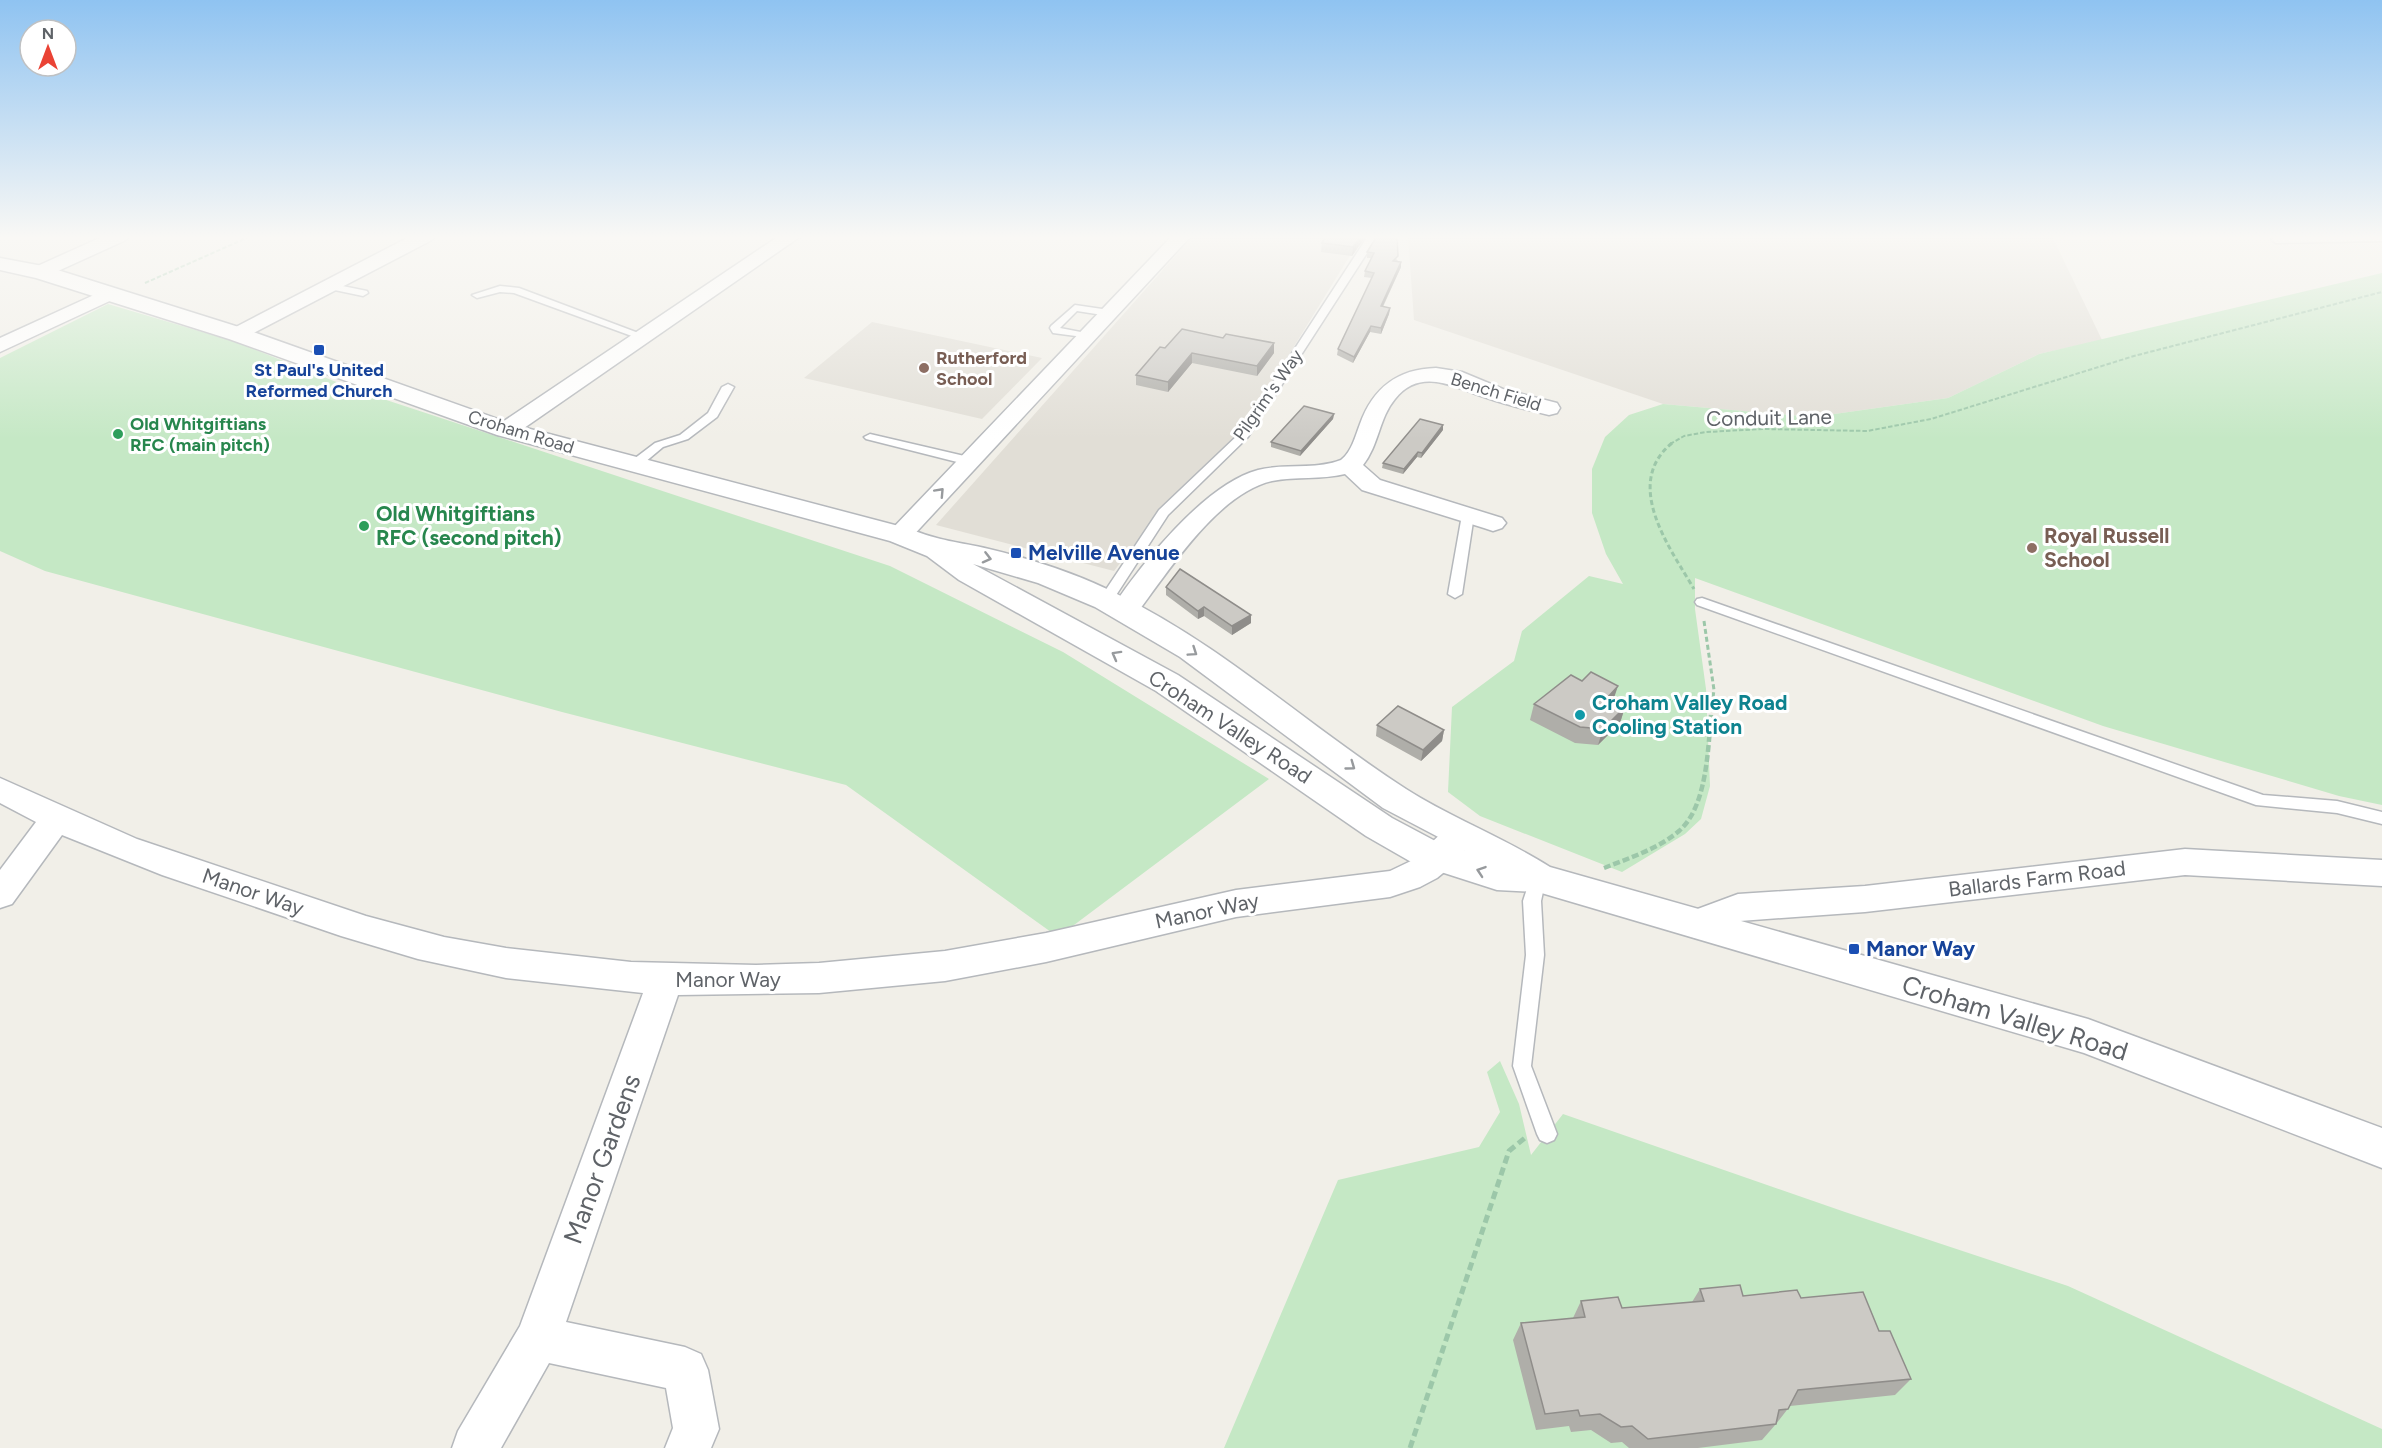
<svg xmlns="http://www.w3.org/2000/svg" width="2382" height="1448" font-family="Figtree,sans-serif">
  <style>
    .education { fill: #e1ded6 }
    .green { fill: #c5e8c5 }
    .lines { fill: none; stroke-linecap: round; stroke-linejoin: round }
    .service-casing { stroke: #b5b8bc; stroke-width: 3 }
    .minor-casing { stroke: #b5b8bc; stroke-width: 3 }
    .tertiary-casing { stroke: #b5b8bc; stroke-width: 3 }
    .path-far3 { stroke: #9cc7a9; stroke-width: 2; stroke-dasharray: 4.5 2; stroke-linecap: butt }
    .path-far2 { stroke: #9cc7a9; stroke-width: 3; stroke-dasharray: 5 3; stroke-linecap: butt }
    .path-far1 { stroke: #9cc7a9; stroke-width: 4.5; stroke-dasharray: 7 3; stroke-linecap: butt }
    .path { stroke: #9cc7a9; stroke-width: 5; stroke-dasharray: 8 4.5; stroke-linecap: butt }
    .service { fill: #fff; fill-rule: evenodd }
    .minor { fill: #fff; fill-rule: evenodd }
    .tertiary { fill: #fff; fill-rule: evenodd }
    .wall { fill: #afaea9 }
    .shaded-wall { fill: #8f8d8a }
    .building { fill: #cccac5; stroke: #8f8d8a; stroke-width: 1.5 }
    .oneway { stroke: #979a9d }
    .transit-dot { fill: #1a4fb4; stroke: #fff; stroke-width: 2 }
    .education-dot { fill: #8d6e63; stroke: #fff; stroke-width: 2 }
    .leisure-dot { fill: #2e9e5b; stroke: #fff; stroke-width: 2 }
    .culture-dot { fill: #0f9aa8; stroke: #fff; stroke-width: 2 }
    .labels { text-anchor: middle; stroke-width: 6; stroke-linejoin: round; paint-order: stroke }
    .far-education-label { font-size: 18px; font-weight: bold; fill: #785e54; stroke: #fff; text-anchor: start }
    .far-transit-label { font-size: 18px; font-weight: bold; fill: #164399; stroke: #fff }
    .far-street-label { font-size: 18px; fill: #5f6368; stroke: #fff }
    .far-leisure-label { font-size: 18px; font-weight: bold; fill: #27864d; stroke: #fff; text-anchor: start }
    .street-label { font-size: 21px; fill: #5f6368; stroke: #fff }
    .leisure-label { font-size: 21px; font-weight: bold; fill: #27864d; stroke: #fff; text-anchor: start }
    .education-label { font-size: 21px; font-weight: bold; fill: #785e54; stroke: #fff; text-anchor: start }
    .transit-label { font-size: 21px; font-weight: bold; fill: #164399; stroke: #fff; text-anchor: start }
    .culture-label { font-size: 21px; font-weight: bold; fill: #0d838f; stroke: #fff; text-anchor: start }
    .near-street-label { font-size: 26px; fill: #5f6368; stroke: #fff }
  </style>
  <rect width="100%" height="100%" fill="#f1efe8"/>
  <!-- education -->
  <path class="education" d="M1193,236H1362L1240,434L1159,512L1114,571L936,525Z
    M1408,236H2052L2102,340L2039,354L1948,398L1813,417L1663,404L1414,320Z
    M872,322L1042,358L982,419L804,378Z"/>
  <!-- green -->
  <path class="green" d="M2382,273V805L2339,796L2103,726L1695,578V609L1706,689L1710,786L1701,819L1685,834L1622,872L1480,816L1448,792L1452,707L1514,661L1522,631L1589,576L1623,584L1606,554L1592,513V469L1605,437L1629,415L1663,404L1813,417L1948,398L2039,354Z
    M108,304L236,342L359,391L890,566L1063,652L1269,779L1058,937L846,785L562,712L45,571L0,551V358Z
    M1500,1061L1519,1104L1531,1155L1563,1114L1845,1212L2068,1286L2382,1429V1448H1224L1338,1180L1479,1147L1500,1112L1487,1072Z"/>
  <g class="lines">
    <defs>
      <path id="service" d="M1368,236H1378L1248,437L1168,515L1111,603H1101L1099,600L1159,510L1240,433Z
        M2382,236V241L2276,243L2271,240L2276,237Z
        M328,283L367,291L368,293L363,296L325,288L323,286Z
        M500,286L519,288L649,337L640,339L514,293L500,292L477,298L472,295Z
        M1075,305L1109,310L1114,313L1109,316L1077,311L1060,328L1091,334V338L1053,333L1050,328L1051,326Z
        M728,384L734,387L717,417L688,439L663,447L638,468H630V462L655,443L680,435L708,413L722,387Z
        M870,434L973,458L975,461L969,465L866,439L864,437Z
        M1468,511L1474,515L1462,594L1455,598L1448,594L1462,515Z
        M1702,598L2263,795L2337,801L2382,812V824L2337,813L2256,805L1697,605L1695,602L1697,599Z
        M1538,871L1544,873L1546,878L1541,901L1544,955L1531,1066L1557,1134L1554,1140L1547,1143L1540,1140L1537,1134L1513,1066L1526,955L1523,901L1532,873Z"/>
      <path id="minor" d="M104,236H128L126,240L47,276H33L30,272L33,268Z
        M411,236H434L432,240L244,338H230L227,334L230,330Z
        M779,236H801L514,435H498L494,430L498,425Z
        M1172,236H1191L909,540L900,543L891,540L887,535L891,530Z
        M107,289L114,291L117,295L114,299L0,352V338Z
        M1436,368L1462,372L1503,389L1557,403L1560,408L1557,413L1549,415C1528,410 1507,405 1487,398C1456,388 1421,366 1395,399C1379,418 1379,445 1363,465L1380,480L1502,518L1506,523L1502,528L1493,531L1484,528L1362,490L1345,474C1321,480 1296,476 1272,481C1216,494 1167,574 1134,617L1124,620L1114,617L1110,611C1140,565 1205,484 1258,470C1285,463 1315,470 1341,460C1352,451 1355,437 1360,424C1373,388 1397,369 1436,368Z
        M0,778L137,839L366,916L444,937L506,948L631,962L756,965L819,963L945,951L1046,933L1236,890L1390,871L1413,860L1449,826L1461,823L1473,826L1477,835L1454,864L1437,878L1420,887L1390,897L1236,917L1046,962L945,981L819,993L678,995L566,1322L685,1347L701,1354L708,1370L719,1429L711,1448H665L673,1428L666,1388L549,1363L501,1448H452L458,1431L520,1326L643,993L506,978L418,959L341,936L162,875L62,835L12,904L0,908V870L36,822L0,803Z
        M2185,849L2382,860V886L2185,875L1865,912L1740,921L1696,938L1684,934L1679,924L1684,914L1738,894L1865,886Z"/>
      <path id="tertiary" d="M0,258L48,267L245,329L515,425L910,529C939,541 959,542 989,549C1031,559 1078,574 1117,594C1222,645 1308,726 1406,789C1451,818 1503,837 1550,867L2088,1019L2382,1128V1168L2084,1053L1538,892L1497,890L1413,863L1366,836L1156,691L959,580L927,556L890,541L497,435L229,339L36,278L0,270ZM973,564L1038,583L1095,607L1180,657L1383,808L1465,851L1439,843L1392,818L1178,675Z"/>
    </defs>
    <!-- service casing -->
    <use href="#service" class="service-casing"/>
    <!-- minor casing -->
    <use href="#minor" class="minor-casing"/>
    <!-- tertiary casing -->
    <use href="#tertiary" class="tertiary-casing"/>
    <!-- path-far3 -->
    <path class="path-far3" d="M145,283L251,236
      M1670,444L1684,436L1706,432L1763,429L1867,431L1931,419L2134,356L2382,292"/>
    <!-- path-far2 -->
    <path class="path-far2" d="M1672,443C1622,484 1670,548 1694,589
      M1704,621L1714,690L1712,705"/>
    <!-- path-far1 -->
    <path class="path-far1" d="M1604,868C1629,858 1658,849 1679,831C1709,805 1708,741 1712,704"/>
    <!-- path -->
    <path class="path" d="M1410,1448L1509,1151L1526,1137"/>
    <!-- service -->
    <use href="#service" class="service"/>
    <!-- minor -->
    <use href="#minor" class="minor"/>
    <!-- tertiary -->
    <use href="#tertiary" class="tertiary"/>
  </g>
  <!-- wall -->
  <path class="wall" d="M1366,236L1352,256L1321,252L1322,243Z
    M1377,236L1398,261L1401,262V267L1383,307L1390,308L1389,314L1381,334L1370,332L1353,363L1337,355L1338,349L1372,278L1364,277L1365,271L1371,258H1367V252Z
    M1165,348L1274,353L1257,376L1192,363L1168,392L1136,385V375Z
    M1334,414L1333,419L1300,456L1271,447V442Z
    M1443,430L1421,458L1417,457L1403,474L1382,468L1383,463Z
    M1166,587L1251,623L1232,635L1204,616L1198,619L1166,595Z
    M1613,701L1625,707L1620,723L1598,745L1575,743L1530,720L1534,704Z
    M1377,725L1444,730L1442,741L1421,761L1376,736Z
    M1700,1289L1743,1296L1801,1298L1879,1331L1911,1379L1895,1395L1790,1406L1776,1424L1762,1440L1698,1448H1629L1622,1442L1611,1443L1591,1430L1571,1432L1569,1426L1536,1430L1513,1340L1521,1323L1573,1318L1581,1301L1622,1308L1692,1302Z"/>
  <!-- shaded-wall -->
  <path class="shaded-wall" d="M1361,236H1366L1352,256L1353,247Z
    M1401,262V267L1380,312L1381,306Z
    M1390,308L1389,314L1381,334V328Z
    M1371,326L1370,332L1353,363L1354,357Z
    M1274,343V353L1257,376V366Z
    M1192,353V363L1168,392V382Z
    M1334,414L1333,419L1300,456L1301,451Z
    M1443,425V430L1421,458L1422,453Z
    M1418,452L1417,457L1403,474L1404,469Z
    M1204,607V616L1198,619V611Z
    M1251,615V623L1232,635V626Z
    M1618,686L1613,701L1607,698Z
    M1625,707L1620,723L1598,745L1603,729Z
    M1444,730L1442,741L1421,761L1423,750Z"/>
  <!-- building -->
  <path class="building" d="M1326,236H1361L1353,247L1322,243Z
    M1377,236H1397L1398,256L1393,261L1401,262L1381,306L1390,308L1381,328L1371,326L1354,357L1338,349L1374,273L1365,271L1374,253L1367,252Z
    M1182,329L1223,338L1226,334L1274,343L1257,366L1192,353L1168,382L1136,375L1160,347L1165,348Z
    M1304,406L1334,414L1301,451L1271,442Z
    M1420,419L1443,425L1422,453L1418,452L1404,469L1383,463Z
    M1180,569L1251,615L1232,626L1204,607L1198,611L1166,587Z
    M1591,672L1618,686L1607,698L1625,707L1603,729L1580,727L1534,704L1571,675L1582,681Z
    M1398,706L1444,730L1423,750L1377,725Z
    M1740,1285L1743,1296L1797,1290L1801,1298L1863,1292L1879,1331H1890L1911,1379L1798,1390L1788,1409L1779,1410L1776,1424L1648,1439L1632,1426L1621,1427L1600,1414L1580,1416L1578,1410L1545,1414L1521,1323L1585,1317L1581,1301L1618,1297L1622,1308L1704,1301L1700,1289Z"/>
  <!-- one-way arrows -->
  <defs><path id="oneway-chevron" d="M-2-3.5L2.5 0L-2 3.5" fill="none" stroke-width="1.6" stroke-linecap="round" stroke-linejoin="round" transform="scale(1.5)"/></defs>
  <g class="oneway">
    <use href="#oneway-chevron" transform="translate(940 492) rotate(-47)"/>
    <use href="#oneway-chevron" transform="translate(987 558) rotate(14)"/>
    <use href="#oneway-chevron" transform="translate(1193 652) rotate(34)"/>
    <use href="#oneway-chevron" transform="translate(1116 655) rotate(-151)"/>
    <use href="#oneway-chevron" transform="translate(1351 766) rotate(36)"/>
    <use href="#oneway-chevron" transform="translate(1481 871) rotate(-161)"/>
  </g>
  <!-- sky -->
  <linearGradient id="sky" x2="0" y2="1"><stop stop-color="#8fc3f1"/><stop offset="0.54" stop-color="#f9f8f5"/><stop offset="1" stop-color="#f9f8f5" stop-opacity="0"/></linearGradient>
  <rect width="2382" height="439" fill="url(#sky)"/>
  <!-- markers -->
  <g class="transit-dot">
    <rect x="313" y="344" width="12" height="12" rx="3"/>
    <rect x="1010" y="547" width="12" height="12" rx="3"/>
    <rect x="1848" y="943" width="12" height="12" rx="3"/>
  </g>
  <g class="education-dot">
    <circle cx="924" cy="368" r="6"/>
    <circle cx="2032" cy="548" r="6"/>
  </g>
  <g class="leisure-dot">
    <circle cx="118" cy="434" r="6"/>
    <circle cx="364" cy="526" r="6"/>
  </g>
  <circle class="culture-dot" cx="1580" cy="715" r="6"/>
  <g class="labels">
    <!-- far-education labels -->
    <g class="far-education-label">
      <text x="936" y="364">Rutherford<tspan x="936" dy="21">School</tspan></text>
    </g>
    <!-- far-transit labels -->
    <g class="far-transit-label">
      <text x="319" y="376">St Paul's United<tspan x="319" dy="21">Reformed Church</tspan></text>
    </g>
    <!-- far-street labels -->
    <g class="far-street-label">
      <text transform="translate(1496 392) rotate(17)" y="6">Bench Field</text>
      <text transform="translate(1268 395) rotate(-55)" y="6">Pilgrim's Way</text>
      <text transform="translate(521 432) rotate(17)" y="6">Croham Road</text>
    </g>
    <!-- far-leisure labels -->
    <g class="far-leisure-label">
      <text x="130" y="430">Old Whitgiftians<tspan x="130" dy="21">RFC (main pitch)</tspan></text>
    </g>
    <!-- street labels -->
    <g class="street-label">
      <text transform="translate(1769 418) rotate(-1)" y="7">Conduit Lane</text>
      <text transform="translate(1230 727) rotate(33)" y="7">Croham Valley Road</text>
      <text transform="translate(2037 879) rotate(-7)" y="7">Ballards Farm Road</text>
      <text transform="translate(253 892) rotate(19)" y="7">Manor Way</text>
      <text transform="translate(1207 911) rotate(-12)" y="7">Manor Way</text>
      <text x="728" y="987">Manor Way</text>
    </g>
    <!-- leisure labels -->
    <g class="leisure-label">
      <text x="376" y="521">Old Whitgiftians<tspan x="376" dy="24">RFC (second pitch)</tspan></text>
    </g>
    <!-- education labels -->
    <g class="education-label">
      <text x="2044" y="543">Royal Russell<tspan x="2044" dy="24">School</tspan></text>
    </g>
    <!-- transit labels -->
    <g class="transit-label">
      <text x="1028" y="560">Melville Avenue</text>
      <text x="1866" y="956">Manor Way</text>
    </g>
    <!-- culture labels -->
    <g class="culture-label">
      <text x="1592" y="710">Croham Valley Road<tspan x="1592" dy="24">Cooling Station</tspan></text>
    </g>
    <!-- near-street labels -->
    <g class="near-street-label">
      <text transform="translate(2015 1018) rotate(17)" y="9">Croham Valley Road</text>
      <text transform="translate(602 1159) rotate(-70)" y="9">Manor Gardens</text>
    </g>
  </g>
  <!-- north arrow -->
  <g transform="translate(48 48)"><circle r="28" fill="#ffffff" stroke="#bfc1c3" stroke-width="1.5"/>
  <path d="M0-4.5L10 22L0 15L-10 22Z" fill="#ea4335"/>
  <text y="-9" font-size="16" font-weight="bold" text-anchor="middle" fill="#5f6368">N</text>
  </g>
</svg>
